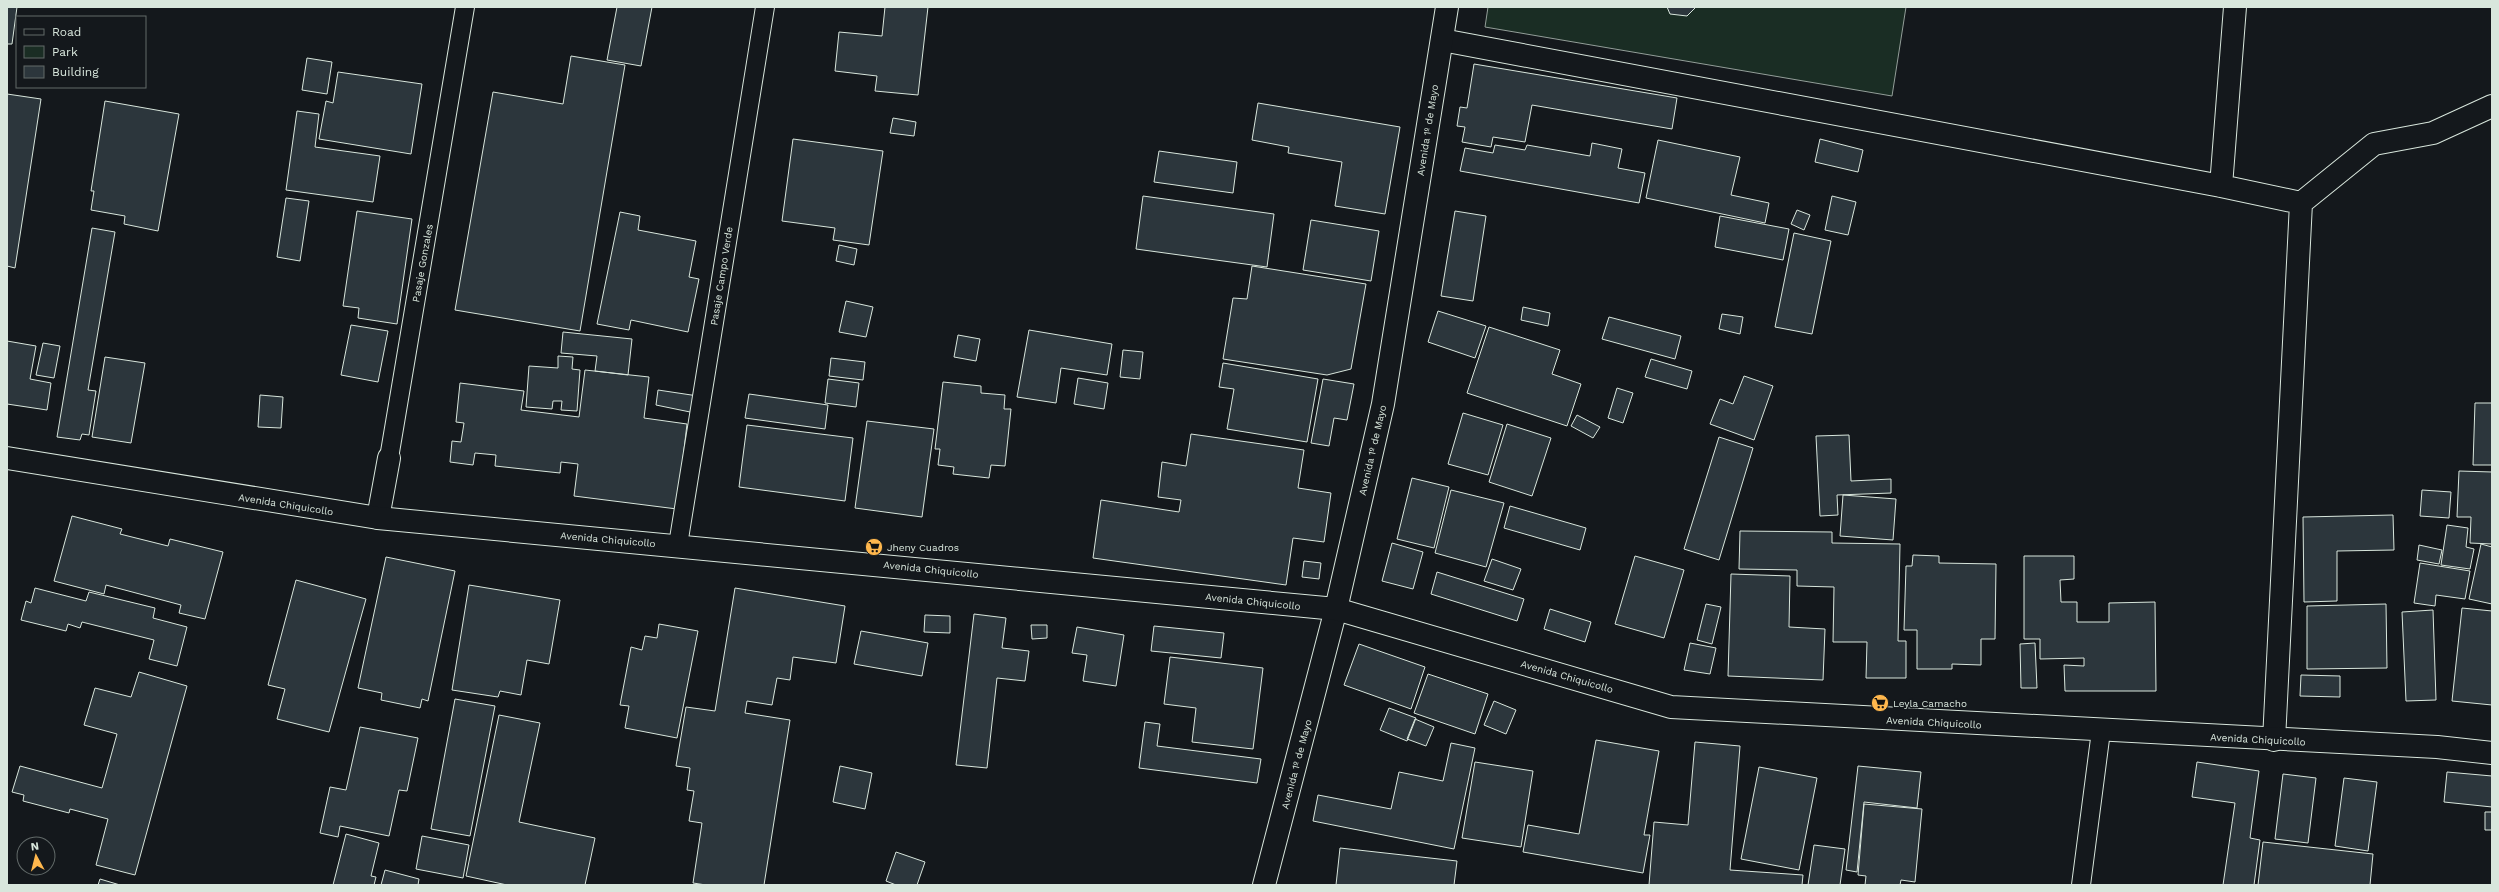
<svg xmlns="http://www.w3.org/2000/svg" width="2499" height="892" font-family="'Work Sans',sans-serif">
  <style>
    .green { fill: #1a2d24; stroke: #939e99 }
    .building { fill: #2c363c; stroke: #d8e6dc }
    .lines { fill: none; stroke-linecap: round; stroke-linejoin: round }
    .service-casing { stroke: #d8e6dc; stroke-width: 20 }
    .minor-casing { stroke: #d8e6dc; stroke-width: 24 }
    .secondary-casing { stroke: #d8e6dc; stroke-width: 24 }
    .service { stroke: #14181c; stroke-width: 18 }
    .minor { stroke: #14181c; stroke-width: 22 }
    .secondary { stroke: #14181c; stroke-width: 22 }
    .labels { text-anchor: middle; stroke-width: 3; stroke-linejoin: round; paint-order: stroke }
    .street-label { font-size: 10px; fill: #d8e6dc; stroke: #14181c }
    .poi-label { font-size: 10px; fill: #d8e6dc; stroke: #14181c; text-anchor: start }
  </style>
  <rect width="100%" height="100%" fill="#14181c"/>
  <!-- green -->
  <path class="green" d="M1488,7H1906L1892,96L1485,27Z"/>
  <!-- building -->
  <path class="building" d="M7,7H17L12,44H7Z
    M617,7H652L641,66L607,60Z
    M885,7H928L918,95L875,91L877,76L835,71L839,32L882,36Z
    M1667,7H1696L1687,16L1670,14Z
    M571,56L625,65L580,331L455,310L493,92L563,104Z
    M307,58L332,62L327,94L302,90Z
    M1474,64L1677,98L1672,129L1532,105L1525,142L1493,137L1491,147L1462,142L1465,127L1457,126L1460,107L1467,108Z
    M338,72L422,84L411,154L319,139L326,101L333,103Z
    M7,94L41,99L15,268L7,266Z
    M105,101L179,114L158,231L124,224L125,216L91,210L94,191H91Z
    M1258,103L1400,127L1385,214L1335,206L1342,162L1288,153L1289,147L1252,140Z
    M297,111L319,114L315,147L380,156L373,202L286,190Z
    M893,118L916,122L914,136L890,133Z
    M793,139L883,151L869,245L833,240L835,228L782,221Z
    M1820,139L1863,150L1858,172L1815,162Z
    M1658,140L1740,157L1731,195L1769,203L1765,223L1646,198Z
    M1592,143L1622,149L1618,168L1645,173L1639,203L1460,171L1465,148L1493,153L1495,145L1525,150L1527,145L1590,156Z
    M1159,151L1237,162L1233,193L1154,182Z
    M1143,196L1274,214L1267,267L1136,249Z
    M1832,196L1856,202L1848,235L1825,230Z
    M286,198L309,201L300,261L277,257Z
    M1797,210L1810,215L1804,230L1791,224Z
    M357,211L412,219L397,324L358,318L359,308L343,306Z
    M1455,211L1486,216L1473,301L1441,296Z
    M620,212L640,216L638,230L696,241L689,277L699,279L688,332L631,320L629,330L597,324Z
    M1720,216L1789,229L1783,260L1715,247Z
    M1311,220L1379,231L1371,281L1303,270Z
    M92,228L115,232L88,390L96,391L89,435L82,434L80,440L57,437Z
    M1794,233L1831,241L1812,334L1775,327Z
    M839,245L857,249L854,265L836,261Z
    M1252,266L1366,284L1351,369L1327,375L1223,359L1233,298L1247,299Z
    M846,301L873,307L866,337L839,332Z
    M1523,307L1550,313L1548,326L1521,320Z
    M1438,311L1486,326L1475,358L1428,342Z
    M1722,314L1743,317L1740,334L1719,329Z
    M1609,317L1681,336L1675,359L1602,339Z
    M351,325L388,331L378,382L341,375Z
    M1489,327L1560,350L1552,374L1581,384L1567,426L1467,393Z
    M1029,330L1112,344L1107,375L1061,368L1056,403L1017,397Z
    M563,332L632,339L628,375L595,371L597,356L561,353Z
    M958,335L980,339L976,361L954,357Z
    M7,341L36,346L30,379L51,383L47,410L7,404Z
    M43,343L60,346L54,378L36,375Z
    M1123,350L1143,352L1140,379L1120,377Z
    M558,356L573,357L572,369L580,370L577,411L561,410L562,401H553L552,409L526,407L529,366L558,368Z
    M105,357L145,363L131,443L92,437Z
    M831,358L865,362L863,380L829,376Z
    M1651,359L1692,371L1687,389L1645,377Z
    M1223,363L1318,379L1307,442L1227,429L1234,389L1219,387Z
    M585,370L649,377L644,418L687,424L677,509L574,496L578,464L561,462L560,473L495,466L496,455L475,453L473,465L450,462L452,441L461,442L464,423L456,422L460,383L524,391L521,410L579,417Z
    M1744,376L1773,386L1754,440L1710,424L1720,399L1733,404Z
    M1078,378L1108,383L1104,409L1074,404Z
    M828,379L859,383L856,407L825,403Z
    M1323,379L1354,384L1347,420L1334,418L1329,446L1311,443Z
    M943,382L981,386V393L1005,395L1004,409H1011L1005,466L991,465L989,478L953,474L954,467L938,465L940,449H935Z
    M1617,388L1633,393L1623,423L1608,418Z
    M658,390L698,396L695,413L656,405Z
    M749,394L828,405L825,429L745,418Z
    M260,395L283,397L281,428L258,427Z
    M2475,403H2492V465H2473Z
    M1463,413L1503,425L1488,475L1448,464Z
    M1577,415L1600,427L1593,438L1571,426Z
    M867,421L934,429L922,517L855,508Z
    M1507,424L1551,438L1532,496L1489,482Z
    M747,425L853,438L845,501L739,487Z
    M1191,434L1304,450L1298,488L1331,493L1324,542L1293,538L1286,585L1093,558L1101,500L1179,512L1181,500L1158,497L1162,462L1186,466Z
    M1849,435L1851,481L1891,479V493L1837,495L1838,515L1820,516L1816,436Z
    M1719,437L1753,448L1719,560L1684,549Z
    M2459,471L2492,472V544L2470,543L2471,517H2457Z
    M1412,478L1449,487L1434,548L1397,539Z
    M1451,490L1504,503L1486,567L1435,553Z
    M2422,490L2451,492L2449,518L2420,516Z
    M1843,495L1896,499L1893,540L1840,536Z
    M1510,506L1586,528L1580,550L1504,528Z
    M2393,515L2394,550L2337,551V601L2304,602L2303,517Z
    M72,516L122,529L120,534L168,546L170,539L223,552L205,619L179,613L181,605L106,585L104,594L54,581Z
    M2447,525L2468,528L2466,547L2474,549L2470,569L2441,565Z
    M1740,531L1832,532V543L1900,544L1898,641H1906V678H1866L1867,642H1833L1834,587L1797,586V570L1739,569Z
    M1392,543L1423,552L1413,589L1382,581Z
    M2481,544L2492,547V604L2469,599Z
    M2419,545L2442,550L2439,564L2417,560Z
    M1913,555L1939,556V563L1996,564L1995,639H1981V665L1952,664V669H1917V630H1904L1906,566H1912Z
    M1635,556L1684,570L1664,638L1615,624Z
    M2024,556H2074V579L2060,580L2061,602H2077V622H2109V603L2155,602L2156,691H2065L2064,665L2084,666V658L2040,659V639H2024Z
    M386,557L455,571L428,701L422,699L420,708L381,700L382,693L358,688Z
    M1492,559L1521,569L1513,590L1484,581Z
    M1304,561L1321,563L1319,579L1302,577Z
    M2420,563L2470,571L2465,599L2436,595L2435,606L2414,603Z
    M1437,572L1524,599L1517,621L1431,594Z
    M1731,574L1790,576L1789,627L1825,629L1823,680L1728,676Z
    M296,580L366,599L329,732L277,719L285,689L268,685Z
    M469,585L560,600L549,664L527,660L521,695L500,691L498,697L452,690Z
    M35,588L86,601L89,592L155,608L153,618L187,627L177,666L149,659L154,640L82,622L80,628L68,624L66,631L21,620L26,601L31,603Z
    M735,588L845,606L836,663L793,657L790,680L777,678L772,705L747,701L745,713L790,720L764,885H706L693,883L702,823L689,821L694,791L687,790L690,768L676,766L686,707L715,711Z
    M1706,604L1721,607L1712,644L1697,640Z
    M2386,604L2387,668L2307,669V606Z
    M2462,608L2492,611V705L2452,701Z
    M1550,609L1591,622L1585,642L1544,629Z
    M2433,610L2436,700L2406,701L2402,612Z
    M974,614L1006,618L1002,648L1029,651L1025,681L997,678L987,768L956,765Z
    M925,615L950,616V633L924,632Z
    M659,624L698,631L677,738L625,728L629,706L620,705L631,647L642,650L645,636L657,638Z
    M1031,625H1047V638L1032,639Z
    M1154,626L1224,633L1221,658L1151,651Z
    M1077,627L1124,635L1116,686L1083,681L1087,655L1072,653Z
    M861,631L928,643L922,676L854,664Z
    M1690,643L1716,648L1710,674L1684,670Z
    M2035,643L2037,688H2021L2020,644Z
    M1359,644L1425,667L1411,709L1344,685Z
    M1170,657L1263,668L1253,749L1192,742L1196,708L1164,704Z
    M139,672L187,686L135,875L96,865L108,819L70,809L69,813L23,801L24,795L12,792L20,766L102,788L117,734L84,725L95,688L131,697Z
    M1428,674L1488,694L1475,734L1414,713Z
    M2301,675L2340,676V697L2300,696Z
    M455,699L495,706L470,836L431,829Z
    M1494,701L1516,710L1506,734L1484,725Z
    M1389,708L1416,718L1407,741L1380,730Z
    M499,715L540,723L519,822L595,838L585,885H507L466,876Z
    M1415,719L1434,727L1426,746L1407,739Z
    M1145,722L1160,724L1157,746L1261,759L1257,783L1139,768Z
    M360,727L418,738L407,791L399,790L389,836L340,826L338,837L320,833L330,787L346,790Z
    M1596,740L1659,751L1644,835H1650L1643,873L1523,852L1528,825L1579,834Z
    M1695,742L1740,746L1730,870L1803,875L1802,885H1649L1654,822L1688,825Z
    M1451,743L1475,748L1454,849L1313,821L1318,795L1391,809L1399,772L1443,781Z
    M1475,762L1533,771L1521,847L1462,838Z
    M2197,762L2259,771L2250,838L2260,840L2254,885H2223L2235,803L2192,797Z
    M840,766L872,773L865,809L833,802Z
    M1858,766L1921,772L1917,808L1864,802L1857,872L1846,870Z
    M1759,767L1817,778L1799,870L1741,859Z
    M2447,772L2492,776V807L2444,802Z
    M2283,774L2316,778L2308,843L2275,839Z
    M2344,778L2377,782L2368,851L2335,846Z
    M1864,804L1922,809L1915,882L1901,880L1900,885H1865L1866,876L1858,875Z
    M2485,812H2492V830H2485Z
    M346,834L379,843L371,876L376,877L374,885H333Z
    M422,836L469,845L463,878L416,869Z
    M2263,842L2373,854L2370,885H2258Z
    M1814,845L1845,849L1840,885H1808Z
    M1340,848L1457,861L1454,885H1336Z
    M896,852L925,862L917,885H896L886,881Z
    M385,870L419,879L418,885H381Z
    M100,879L120,885H98Z"/>
  <g class="lines">
    <defs>
      <path id="service" d="M389,458L465,7
        M678,545L765,7
        M2081,885L2101,731"/>
      <path id="minor" d="M1442,40L2221,186L2301,203L2374,144L2433,133L2492,106
        M2221,186L2235,7
        M378,518L389,458
        M2274,740L2301,203
        M1264,885L1336,609"/>
      <path id="secondary" d="M7,458L378,518L1336,609L1671,707L2437,747L2492,753
        M1336,609L1383,404L1447,7"/>
    </defs>
    <!-- service casing -->
    <use href="#service" class="service-casing"/>
    <!-- minor casing -->
    <use href="#minor" class="minor-casing"/>
    <!-- secondary casing -->
    <use href="#secondary" class="secondary-casing"/>
    <!-- service -->
    <use href="#service" class="service"/>
    <!-- minor -->
    <use href="#minor" class="minor"/>
    <!-- secondary -->
    <use href="#secondary" class="secondary"/>
  </g>
  <!-- icons -->
  <defs>
    <symbol id="supermarket-disc" viewBox="-11 -11 22 22"><circle r="9.5" fill="#ffb74d" stroke="#14181c"/><path d="M-6-5.5h2.5l.6 2H6L4.5 2H-2.5L-4.4-4H-6ZM-1.5 3.2a1.3 1.3 0 1 0 .1 0ZM3 3.2a1.3 1.3 0 1 0 .1 0Z" fill="#111"/></symbol>
  </defs>
  <g fill-rule="evenodd">
    <use href="#supermarket-disc" x="864" y="537" width="20" height="20"/>
    <use href="#supermarket-disc" x="1870" y="693" width="20" height="20"/>
  </g>
  <g class="labels">
    <!-- street labels -->
    <g class="street-label">
      <text transform="translate(1427 130) rotate(-81)" y="4">Avenida 1º de Mayo</text>
      <text transform="translate(422 263) rotate(-80)" y="4">Pasaje Gonzales</text>
      <text transform="translate(721 276) rotate(-81)" y="4">Pasaje Campo Verde</text>
      <text transform="translate(1372 450) rotate(-77)" y="4">Avenida 1º de Mayo</text>
      <text transform="translate(286 504) rotate(9)" y="4">Avenida Chiquicollo</text>
      <text transform="translate(608 539) rotate(5)" y="4">Avenida Chiquicollo</text>
      <text transform="translate(931 569) rotate(6)" y="4">Avenida Chiquicollo</text>
      <text transform="translate(1253 601) rotate(6)" y="4">Avenida Chiquicollo</text>
      <text transform="translate(1567 676) rotate(16)" y="4">Avenida Chiquicollo</text>
      <text transform="translate(1934 722) rotate(3)" y="4">Avenida Chiquicollo</text>
      <text transform="translate(2258 739) rotate(3)" y="4">Avenida Chiquicollo</text>
      <text transform="translate(1296 764) rotate(-75)" y="4">Avenida 1º de Mayo</text>
    </g>
    <!-- poi labels -->
    <g class="poi-label">
      <text x="887" y="551">Jheny Cuadros</text>
      <text x="1893" y="707">Leyla Camacho</text>
    </g>
  </g>
  <!-- border -->
  <rect width="2499" height="892" fill="none" stroke="#d8e6dc" stroke-width="16"/>
  <!-- legend -->
  <rect x="16" y="16" width="130" height="72" fill="#14181c" stroke="#626a69"/>
  <rect x="24" y="29" width="20" height="6" fill="#14181c" stroke="#626a69"/>
  <text x="52" y="36" font-size="12" fill="#d8e6dc">Road</text>
  <rect x="24" y="46" width="20" height="12" fill="#1a2d24" stroke="#626a69"/>
  <text x="52" y="56" font-size="12" fill="#d8e6dc">Park</text>
  <rect x="24" y="66" width="20" height="12" fill="#2c363c" stroke="#626a69"/>
  <text x="52" y="76" font-size="12" fill="#d8e6dc">Building</text>
  <!-- north arrow -->
  <g transform="translate(36 856) rotate(353)"><circle r="19" fill="#14181c" stroke="#626a69"/>
  <path d="M0-3L7 15L0 10L-7 15Z" fill="#ffb74d"/>
  <text y="-6" font-size="11" font-weight="bold" text-anchor="middle" fill="#d8e6dc">N</text>
  </g>
</svg>
